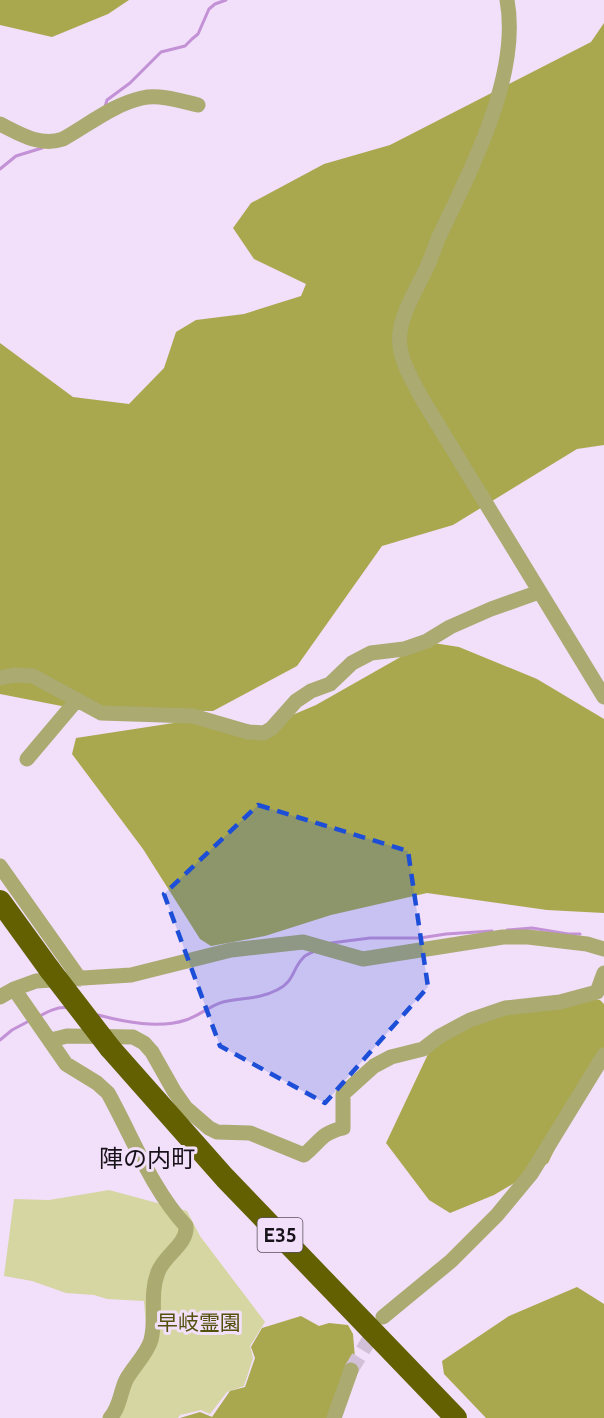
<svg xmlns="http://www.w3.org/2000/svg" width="604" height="1418" font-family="Cabin,'Noto Sans JP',sans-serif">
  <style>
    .green { fill: #d6d6a2 }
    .forest { fill: #a9a84f }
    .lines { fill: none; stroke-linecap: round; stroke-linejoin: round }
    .stream { stroke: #c391d6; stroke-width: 3 }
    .minor-tunnel { stroke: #d1c0d8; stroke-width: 15; stroke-dasharray: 15 8; stroke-linecap: butt }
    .minor { stroke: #aaaa71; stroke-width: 15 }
    .highway { stroke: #626000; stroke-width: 22 }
    .highway-bridge { stroke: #626000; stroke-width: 22 }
    .marked { fill: #1d4ed8; fill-opacity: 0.2; stroke: #1d4ed8; stroke-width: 4.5; stroke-dasharray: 12 8; stroke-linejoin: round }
    .labels { text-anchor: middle; stroke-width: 6; stroke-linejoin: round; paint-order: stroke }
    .shield { fill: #f2dff9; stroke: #59505e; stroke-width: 1.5 }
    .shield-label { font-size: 20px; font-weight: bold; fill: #18121b }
    .park-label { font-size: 21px; fill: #52510d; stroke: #f2dff9 }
    .quarter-label { font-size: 24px; fill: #18121b; stroke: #f2dff9 }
  </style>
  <rect width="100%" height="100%" fill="#f2dff9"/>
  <!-- green -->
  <path class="green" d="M109,1190L187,1211L200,1236L265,1322L250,1346L253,1358L244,1386L227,1392L210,1414L201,1410L180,1415L178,1418H102L112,1411L147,1340L144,1301L107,1299L94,1295L66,1293L32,1281L4,1276L14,1199L49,1200Z"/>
  <!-- forest -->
  <path class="forest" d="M0,0H129L108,14L52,37L0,25Z
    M604,23V445L577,449L453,525L382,546L297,666L213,711L82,710L0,694V343L73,397L129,404L164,368L176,332L196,320L244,314L301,296L306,284L254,259L233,228L251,203L324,164L390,145L591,42Z
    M427,642L459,647L537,679L604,719V913L547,910L427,893L331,915L265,936L211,946L200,939L143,849L72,754L76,738L206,718L264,727L316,705Z
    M582,998L600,1000L604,1004V1049L548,1163L494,1195L450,1213L429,1200L386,1143L429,1052L473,1020Z
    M577,1287L604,1304V1418H486L444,1374L442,1361L509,1316Z
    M301,1316L319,1326L329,1323L348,1325L353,1334L355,1358L345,1372L328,1418H180L200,1412L212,1417L230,1391L245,1387L255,1358L251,1347L262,1328Z"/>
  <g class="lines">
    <!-- stream -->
    <path class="stream" d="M105,107L107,100L130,83L161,52L185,46L192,39L198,34L209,9L215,4L226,0
      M0,169L16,156L42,148
      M507,930L532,928L568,934H580
      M331,943L370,938H420L446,934L492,931
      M98,1015C125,1022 159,1029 186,1020C199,1016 209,1006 223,1002C241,998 260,999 277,990C295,981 292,969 303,958C305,955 311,953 315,951
      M38,1017C47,1012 58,1006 68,1008
      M0,1040L12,1030L29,1021"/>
    <!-- minor-tunnel -->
    <path class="minor-tunnel" d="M351,1370L378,1325"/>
    <!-- minor -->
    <path class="minor" d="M507,0C521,76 470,171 438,239C434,249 431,259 426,269C416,291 396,321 400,346C402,364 413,381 421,397L604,697
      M0,124C20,134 40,147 63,139C88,125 114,104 142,98C160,94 181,101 198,105
      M0,678L14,675L33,676L101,713L193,716L248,732L264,733L272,728L296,701L311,691L330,684L352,663L371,653L404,649L427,641L450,627L491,609L539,592
      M27,759L76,701
      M0,866L80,979
      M14,989L66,1064L97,1083L108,1093C132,1136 152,1190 186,1226C188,1244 164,1255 158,1272C149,1295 157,1317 151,1340C147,1354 133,1367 126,1380C120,1393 120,1407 110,1418
      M0,997L14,989L36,981L131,975L231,950L303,942L363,959L503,937H528L587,944L604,949
      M51,1040L67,1036L133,1037L144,1043L152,1052L174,1091L186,1108L209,1128L217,1132L250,1133L304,1155C320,1142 321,1133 343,1128V1094L374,1066L391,1057L423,1049L440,1036L470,1020L505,1008L560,1002L597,992L604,973
      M383,1317L451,1261L497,1215L531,1174L604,1055
      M334,1418L351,1370"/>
    <!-- highway -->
    <path class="highway" d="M0,901L50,970
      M110,1048L225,1178L456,1418"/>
    <!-- highway-bridge -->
    <path class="highway-bridge" d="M50,970L110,1048"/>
  </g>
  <!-- marked area -->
  <path class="marked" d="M258,805L408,851L428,987L325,1103L220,1046L164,894Z"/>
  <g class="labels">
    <!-- shield labels -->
    <rect class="shield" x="257.5" y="1218" width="45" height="34" rx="4.5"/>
    <g class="shield-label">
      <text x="280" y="1242">E35</text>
    </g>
    <!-- park labels -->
    <g class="park-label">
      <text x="199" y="1330">早岐霊園</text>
    </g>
    <!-- quarter labels -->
    <g class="quarter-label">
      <text x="147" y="1167">陣の内町</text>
    </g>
  </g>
</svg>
